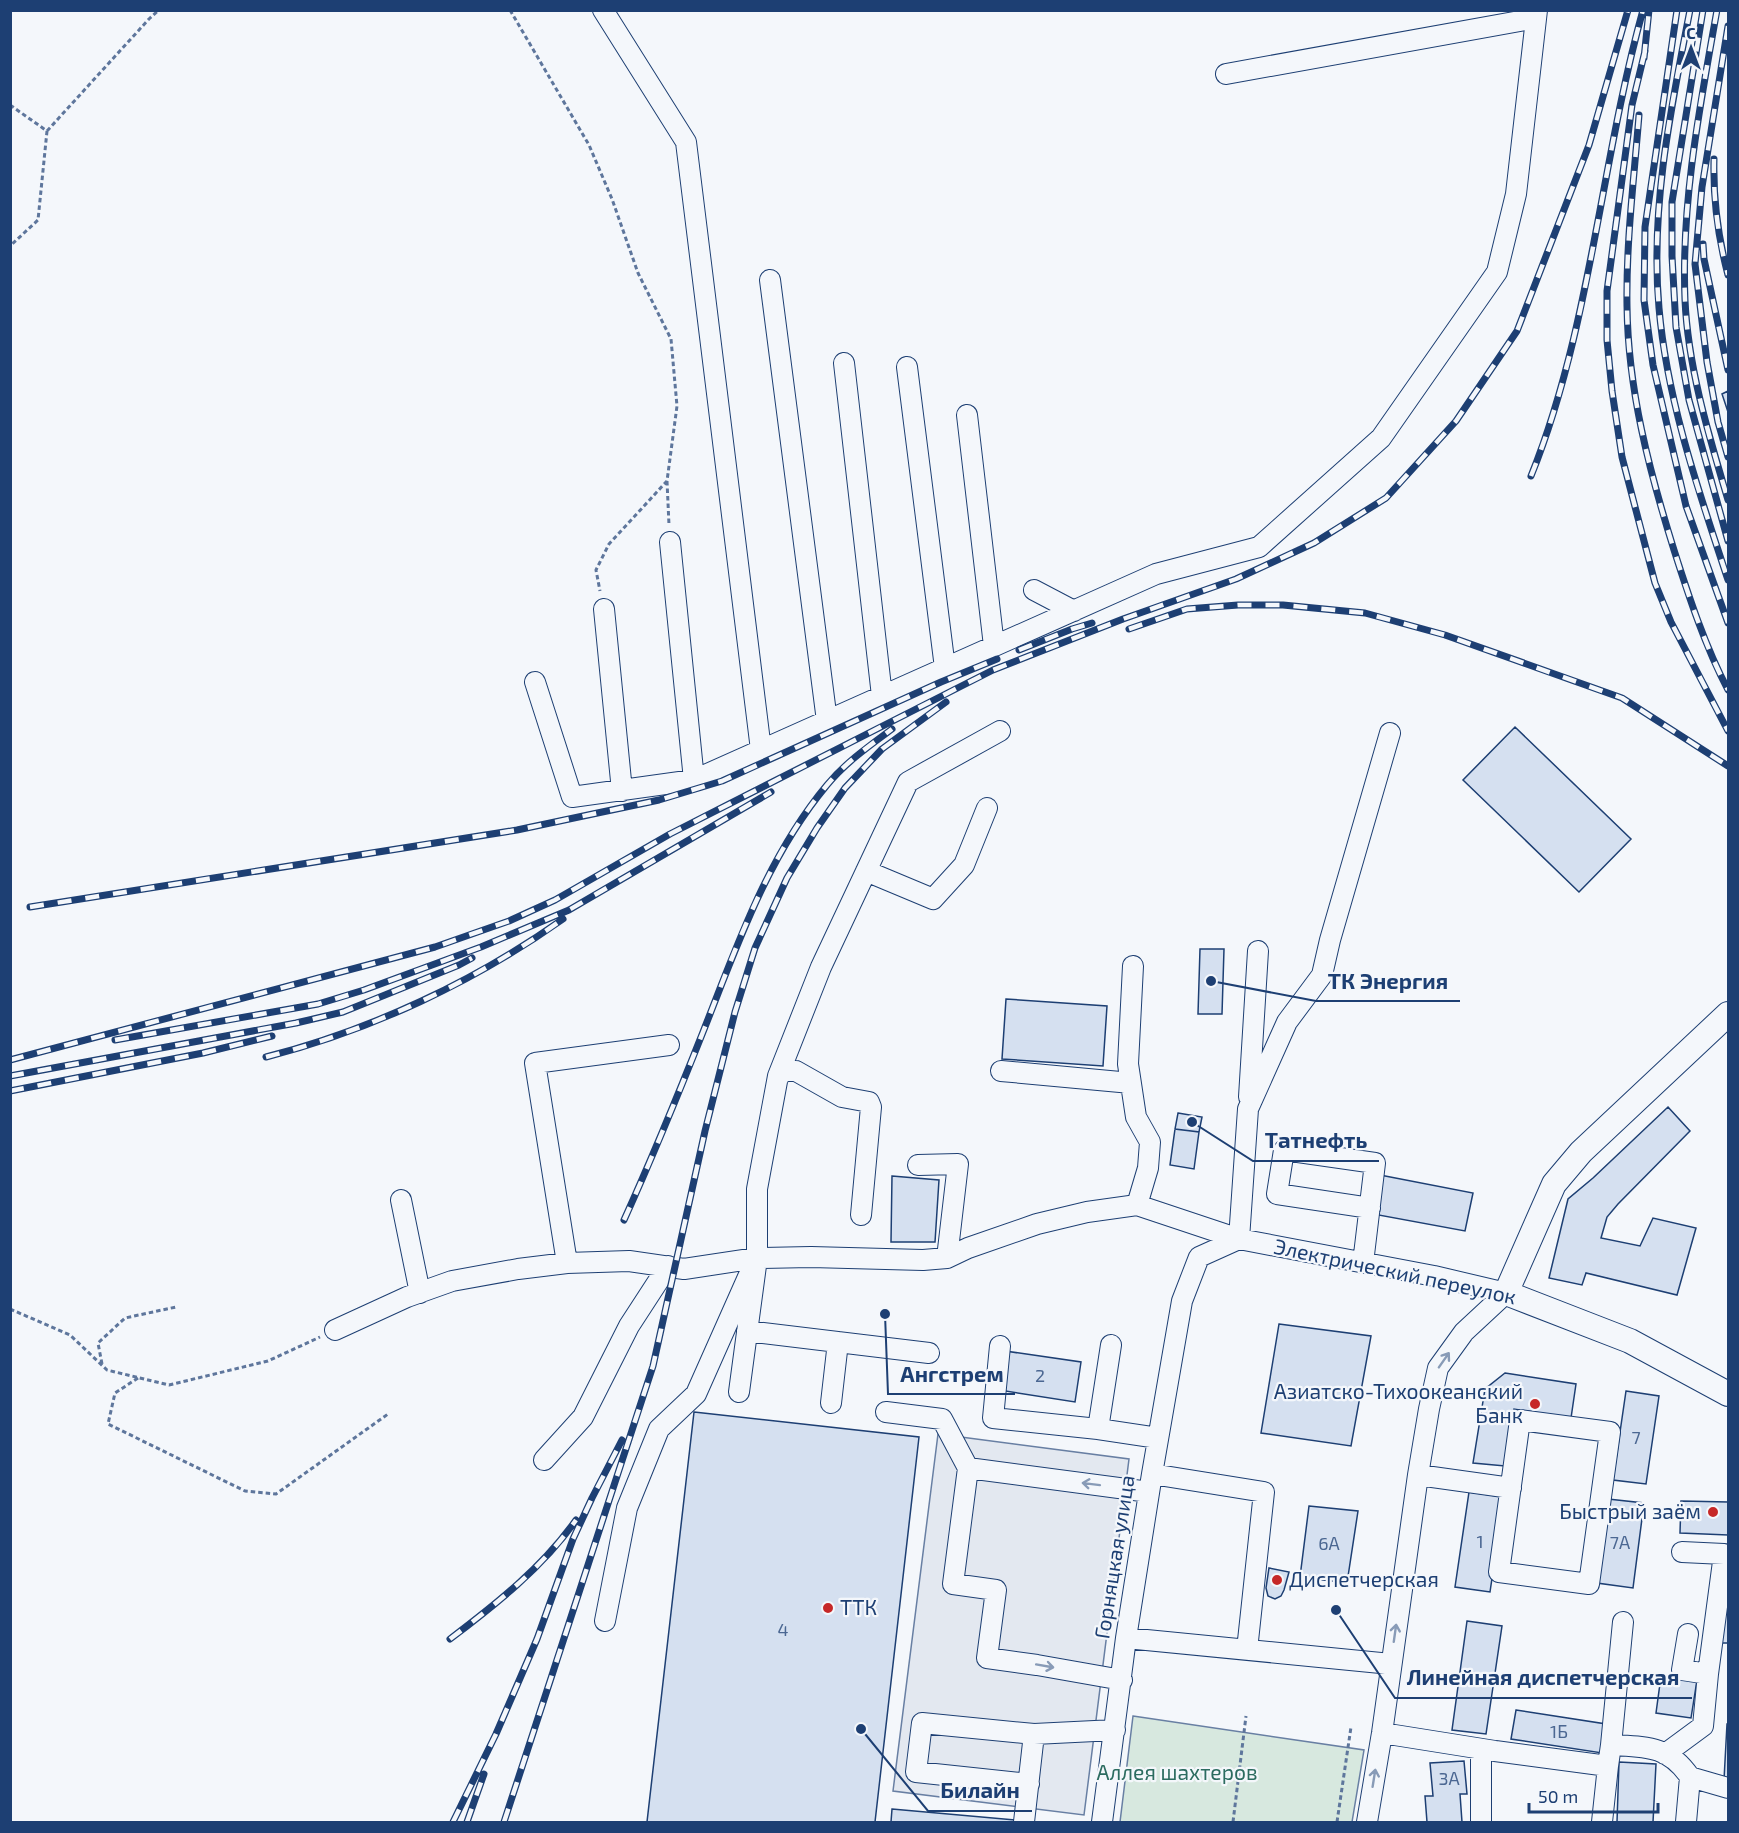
<svg xmlns="http://www.w3.org/2000/svg" width="1739" height="1833" font-family="'Exo 2',sans-serif">
  <style>
    .green { fill: #d7e8df; stroke: #687fa3; stroke-width: 1.5 }
    .parking { fill: #e3e8f0; stroke: #687fa3; stroke-width: 1.5 }
    .building { fill: #d5e0f0; stroke: #1d3f73; stroke-width: 1.5 }
    .lines { fill: none; stroke-linecap: round; stroke-linejoin: round }
    .minor-casing { stroke: #1d3f73; stroke-width: 22 }
    .major-casing { stroke: #1d3f73; stroke-width: 26 }
    .path { stroke: #5e769c; stroke-width: 3; stroke-dasharray: 4.5 3; stroke-linecap: butt }
    .minor { stroke: #f4f7fb; stroke-width: 20 }
    .major { stroke: #f4f7fb; stroke-width: 24 }
    .rail-casing { stroke: #1d3f73; stroke-width: 7 }
    .rail { stroke: #f4f7fb; stroke-width: 4.5; stroke-dasharray: 14; stroke-linecap: butt }
    .oneway { stroke: #889bb7 }
    .poi-dot { fill: #c62828; stroke: #f4f7fb; stroke-width: 2 }
    .labels { text-anchor: middle; stroke-width: 4.5; stroke-linejoin: round; paint-order: stroke }
    .number-label { font-size: 18px; fill: #4b6792 }
    .street-label { font-size: 21px; fill: #1d3f73; stroke: #f4f7fb }
    .poi-label { font-size: 21px; fill: #1d3f73; stroke: #f4f7fb; text-anchor: end }
    .park-label { font-size: 21px; fill: #2c6c60; stroke: #f4f7fb }
    .leader { fill: none; stroke: #1d3f73; stroke-width: 2 }
    .callout-dot { fill: #1d3f73; stroke: #f4f7fb; stroke-width: 2 }
    .callout-label { font-size: 22px; text-anchor: middle; font-weight: bold; fill: #1d3f73; stroke: #f4f7fb; stroke-width: 4.5; stroke-linejoin: round; paint-order: stroke }
  </style>
  <rect width="100%" height="100%" fill="#f4f7fb"/>
  <!-- green -->
  <path class="green" d="M1133,1716L1364,1750L1352,1822H1120Z"/>
  <!-- parking -->
  <path class="parking" d="M938,1434L1129,1459L1084,1815L893,1791Z"/>
  <!-- building -->
  <path class="building" d="M1728,391V412L1722,394Z
    M1515,727L1631,839L1579,892L1463,780Z
    M1200,949H1224L1222,1014H1198Z
    M1006,999L1107,1006L1103,1066L1002,1059Z
    M1668,1107L1690,1131L1618,1204L1607,1217L1601,1238L1640,1246L1653,1218L1696,1228L1677,1295L1586,1273L1582,1285L1549,1278L1568,1199L1593,1178Z
    M1178,1113L1202,1117L1199,1132L1175,1129Z
    M1175,1129L1199,1132L1194,1169L1170,1165Z
    M1380,1175L1473,1193L1465,1231L1373,1214Z
    M892,1176L939,1180L935,1242H891Z
    M1279,1324L1371,1336L1351,1446L1261,1433Z
    M1005,1351L1081,1362L1075,1402L999,1390Z
    M1505,1373L1576,1384L1571,1418L1514,1409L1505,1466L1473,1463L1485,1389Z
    M1626,1391L1659,1396L1646,1484L1613,1480Z
    M694,1412L919,1437L875,1822H647Z
    M1469,1492L1504,1497L1490,1592L1455,1587Z
    M1608,1499L1644,1503L1633,1588L1597,1583Z
    M1681,1501L1728,1502V1535L1680,1533Z
    M1309,1506L1358,1511L1347,1583L1300,1577Z
    M1269,1568L1289,1572L1284,1590L1281,1596L1275,1599L1268,1596L1266,1588Z
    M1721,1608H1728V1643H1720Z
    M1467,1621L1502,1626L1486,1734L1452,1730Z
    M1661,1676L1697,1680L1691,1718L1656,1713Z
    M1516,1710L1606,1724L1602,1753L1511,1739Z
    M1727,1724H1728V1780H1724Z
    M1464,1761L1467,1794H1460L1462,1822H1427L1425,1796H1433L1430,1763Z
    M1619,1762L1656,1764L1653,1822H1617Z
    M892,1809L1025,1821V1822H891Z"/>
  <g class="lines">
    <defs>
      <path id="minor" d="M603,10L686,142L761,750
        M1226,74L1536,18
        M770,280L827,721
        M844,363L882,696
        M907,367L945,668
        M967,415L994,646
        M670,542L694,780
        M1034,590L1074,611
        M604,609L622,791
        M535,682L572,797L694,780L1156,574L1259,547L1381,438L1497,272L1516,194L1537,10
        M866,871L933,899L964,865L987,808
        M1133,966L1128,1064L1136,1117L1150,1142L1148,1168L1137,1205L1239,1239L1248,1109L1287,1022L1322,975L1330,940L1390,733
        M1001,1071L1131,1083
        M778,1076L821,967L908,782L1000,731
        M1249,1097L1258,951
        M918,1165L958,1164L947,1258
        M401,1200L420,1293
        M567,1263L535,1063L669,1045
        M1363,1263L1375,1163L1284,1150L1277,1194L1370,1208
        M335,1330L407,1297L452,1281L518,1269L567,1263L629,1261L684,1269L757,1258L811,1257L923,1260L947,1258L968,1248L1037,1224L1087,1212L1137,1205
        M747,1331L929,1353
        M1111,1345L1098,1429L1158,1438
        M1000,1346L993,1418L1098,1429
        M739,1392L757,1258V1189L778,1076L785,1071H796L842,1097L869,1102L871,1107L861,1215
        M831,1403L838,1342
        M886,1412L942,1419L968,1468L953,1584L996,1590L987,1658L1037,1665L1122,1680
        M1520,1420L1610,1432L1589,1584L1499,1572Z
        M544,1460L583,1417L629,1326L668,1266
        M968,1468L1149,1492
        M1152,1474L1264,1492L1247,1650
        M1418,1475L1511,1488
        M1682,1552L1724,1554L1708,1674
        M605,1621L627,1508L659,1429L696,1394L748,1277
        M1126,1638L1391,1664
        M1382,1733L1495,1751L1608,1766L1611,1745C1646,1747 1668,1745 1690,1777L1686,1822
        M1611,1745L1623,1622
        M1665,1754L1703,1726L1708,1674L1682,1670L1688,1634
        M1690,1777L1728,1788
        M1029,1784L916,1772L922,1723L1034,1734
        M1024,1822L1034,1734L1115,1730
        M1102,1822L1126,1638L1152,1474L1182,1301L1199,1257L1239,1239L1434,1276L1506,1293
        M1367,1822L1382,1733L1418,1475L1429,1409L1438,1368L1464,1332L1506,1293
        M1481,1822V1749
        M1602,1822L1608,1766"/>
      <path id="major" d="M1728,1014L1581,1152L1554,1184L1506,1293L1630,1341L1728,1394"/>
    </defs>
    <!-- minor casing -->
    <use href="#minor" class="minor-casing"/>
    <!-- major casing -->
    <use href="#major" class="major-casing"/>
    <!-- path -->
    <path class="path" d="M510,10L589,145L612,199L638,273L671,339L677,406L667,481L609,544L596,570L600,591
      M10,105L47,131L38,220L10,246
      M47,131L149,19L159,10
      M667,481L669,525
      M10,1309L70,1335L107,1370L169,1385L268,1361L320,1337
      M102,1364L98,1343L125,1318L176,1307
      M138,1378L115,1393L108,1424L245,1491L276,1494L388,1414
      M1233,1822L1246,1716
      M1337,1822L1351,1727"/>
    <!-- minor -->
    <use href="#minor" class="minor"/>
    <!-- major -->
    <use href="#major" class="major"/>
    <defs>
      <path id="rail" d="M1677,10L1645,227L1644,300L1653,365L1686,506L1728,623
        M1690,10C1671,108 1650,208 1659,308C1667,401 1699,492 1728,580
        M1703,10L1672,202V256L1676,327L1689,400L1728,541
        M1717,10C1700,106 1681,202 1685,300C1688,368 1709,436 1728,500
        M1728,26L1702,187L1695,264L1707,362L1718,422L1728,457
        M1645,51L1632,105L1607,291V340L1612,391L1622,457L1655,583L1671,622L1728,731
        M1644,58L1649,10
        M1639,115C1634,179 1626,242 1627,306C1628,390 1649,470 1674,550C1689,597 1705,646 1728,690
        M1714,159C1713,198 1718,237 1728,275
        M1703,244L1704,259L1728,370
        M1531,476C1591,327 1600,165 1643,10
        M1129,629L1187,609L1238,605H1283L1365,613L1445,635L1622,698L1728,766
        M1019,650L1072,629L1092,623
        M30,907L517,830L659,800L722,781L941,682L997,659
        M115,1040L318,1004L364,990L481,947L569,910L771,792
        M266,1057C371,1030 474,982 563,919
        M10,1060L435,947L509,921L555,900L670,834L993,670L1123,619L1236,579L1314,543L1386,498L1456,421L1517,331L1589,145L1628,10
        M10,1076L296,1023L343,1012L459,965L472,958
        M10,1091L203,1053L272,1036
        M624,1220C652,1158 678,1095 703,1032C737,946 767,857 827,785C845,763 869,746 892,729
        M450,1639C495,1605 543,1567 576,1520
        M453,1822L496,1734L537,1639L573,1539L592,1498L622,1440
        M467,1822L484,1774
        M504,1822L653,1366L705,1131L735,1012L755,948L787,878L817,828L845,788L882,749L946,702"/>
    </defs>
    <!-- rail casing -->
    <use href="#rail" class="rail-casing"/>
    <!-- rail -->
    <use href="#rail" class="rail"/>
  </g>
  <!-- one-way arrows -->
  <defs><path id="oneway-shaft" d="M-6 0H5M1.5-3L5.5 0L1.5 3" fill="none" stroke-width="1.6" stroke-linecap="round" stroke-linejoin="round" transform="scale(1.5)"/></defs>
  <g class="oneway">
    <use href="#oneway-shaft" transform="translate(1444 1360) rotate(-55)"/>
    <use href="#oneway-shaft" transform="translate(1091 1484) rotate(-173)"/>
    <use href="#oneway-shaft" transform="translate(1395 1633) rotate(-82)"/>
    <use href="#oneway-shaft" transform="translate(1045 1666) rotate(10)"/>
    <use href="#oneway-shaft" transform="translate(1374 1778) rotate(-81)"/>
  </g>
  <!-- markers -->
  <g class="poi-dot">
    <circle cx="1535" cy="1404" r="6"/>
    <circle cx="1713" cy="1512" r="6"/>
    <circle cx="1277" cy="1580" r="6"/>
    <circle cx="828" cy="1608" r="6"/>
  </g>
  <g class="labels">
    <!-- number labels -->
    <g class="number-label">
      <text x="1040" y="1382">2</text>
      <text x="1636" y="1444">7</text>
      <text x="1480" y="1548">1</text>
      <text x="1620" y="1549">7А</text>
      <text x="1329" y="1550">6А</text>
      <text x="783" y="1636">4</text>
      <text x="1559" y="1738">1Б</text>
      <text x="1449" y="1785">3А</text>
    </g>
    <!-- street labels -->
    <g class="street-label">
      <text transform="translate(1395 1272) rotate(12)" y="7">Электрический переулок</text>
      <text transform="translate(1115 1557) rotate(-81)" y="7">Горняцкая улица</text>
    </g>
    <!-- poi labels -->
    <g class="poi-label">
      <text x="1523" y="1399">Азиатско-Тихоокеанский<tspan x="1523" dy="24">Банк</tspan></text>
      <text x="1701" y="1519">Быстрый заём</text>
      <text x="1289" y="1587" text-anchor="start">Диспетчерская</text>
      <text x="840" y="1615" text-anchor="start">ТТК</text>
    </g>
    <!-- park labels -->
    <g class="park-label">
      <text x="1177" y="1780">Аллея шахтеров</text>
    </g>
  </g>
  <!-- callouts -->
  <path class="leader" d="M1211 981L1316 1001H1460M1192 1122L1253 1161H1379M885 1314L888 1394H1015M1336 1610L1395 1698H1692M861 1729L928 1811H1032"/>
  <g class="callout-dot">
    <circle cx="1211" cy="981" r="6"/>
    <circle cx="1192" cy="1122" r="6"/>
    <circle cx="885" cy="1314" r="6"/>
    <circle cx="1336" cy="1610" r="6"/>
    <circle cx="861" cy="1729" r="6"/>
  </g>
  <g class="callout-label">
    <text x="1388" y="989">ТК Энергия</text>
    <text x="1316" y="1148">Татнефть</text>
    <text x="952" y="1382">Ангстрем</text>
    <text x="1543" y="1685">Линейная диспетчерская</text>
    <text x="980" y="1798">Билайн</text>
  </g>
  <!-- border -->
  <rect width="1739" height="1833" fill="none" stroke="#1d3f73" stroke-width="24"/>
  <!-- north arrow -->
  <g transform="translate(1691 48)" stroke="#f4f7fb" stroke-width="4.5" paint-order="stroke">
  <path d="M0-4.5L10 22L0 15L-10 22Z" fill="#1d3f73"/>
  <text y="-9" font-size="16" font-weight="bold" text-anchor="middle" fill="#1d3f73">С</text>
  </g>
  <!-- scale -->
  <path d="M1529 1803v9h129v-9" fill="none" stroke="#1d3f73" stroke-width="3"/>
  <text x="1538" y="1803" font-size="18" fill="#1d3f73" stroke="#f4f7fb" stroke-width="4.5" paint-order="stroke">50 m</text>
</svg>
